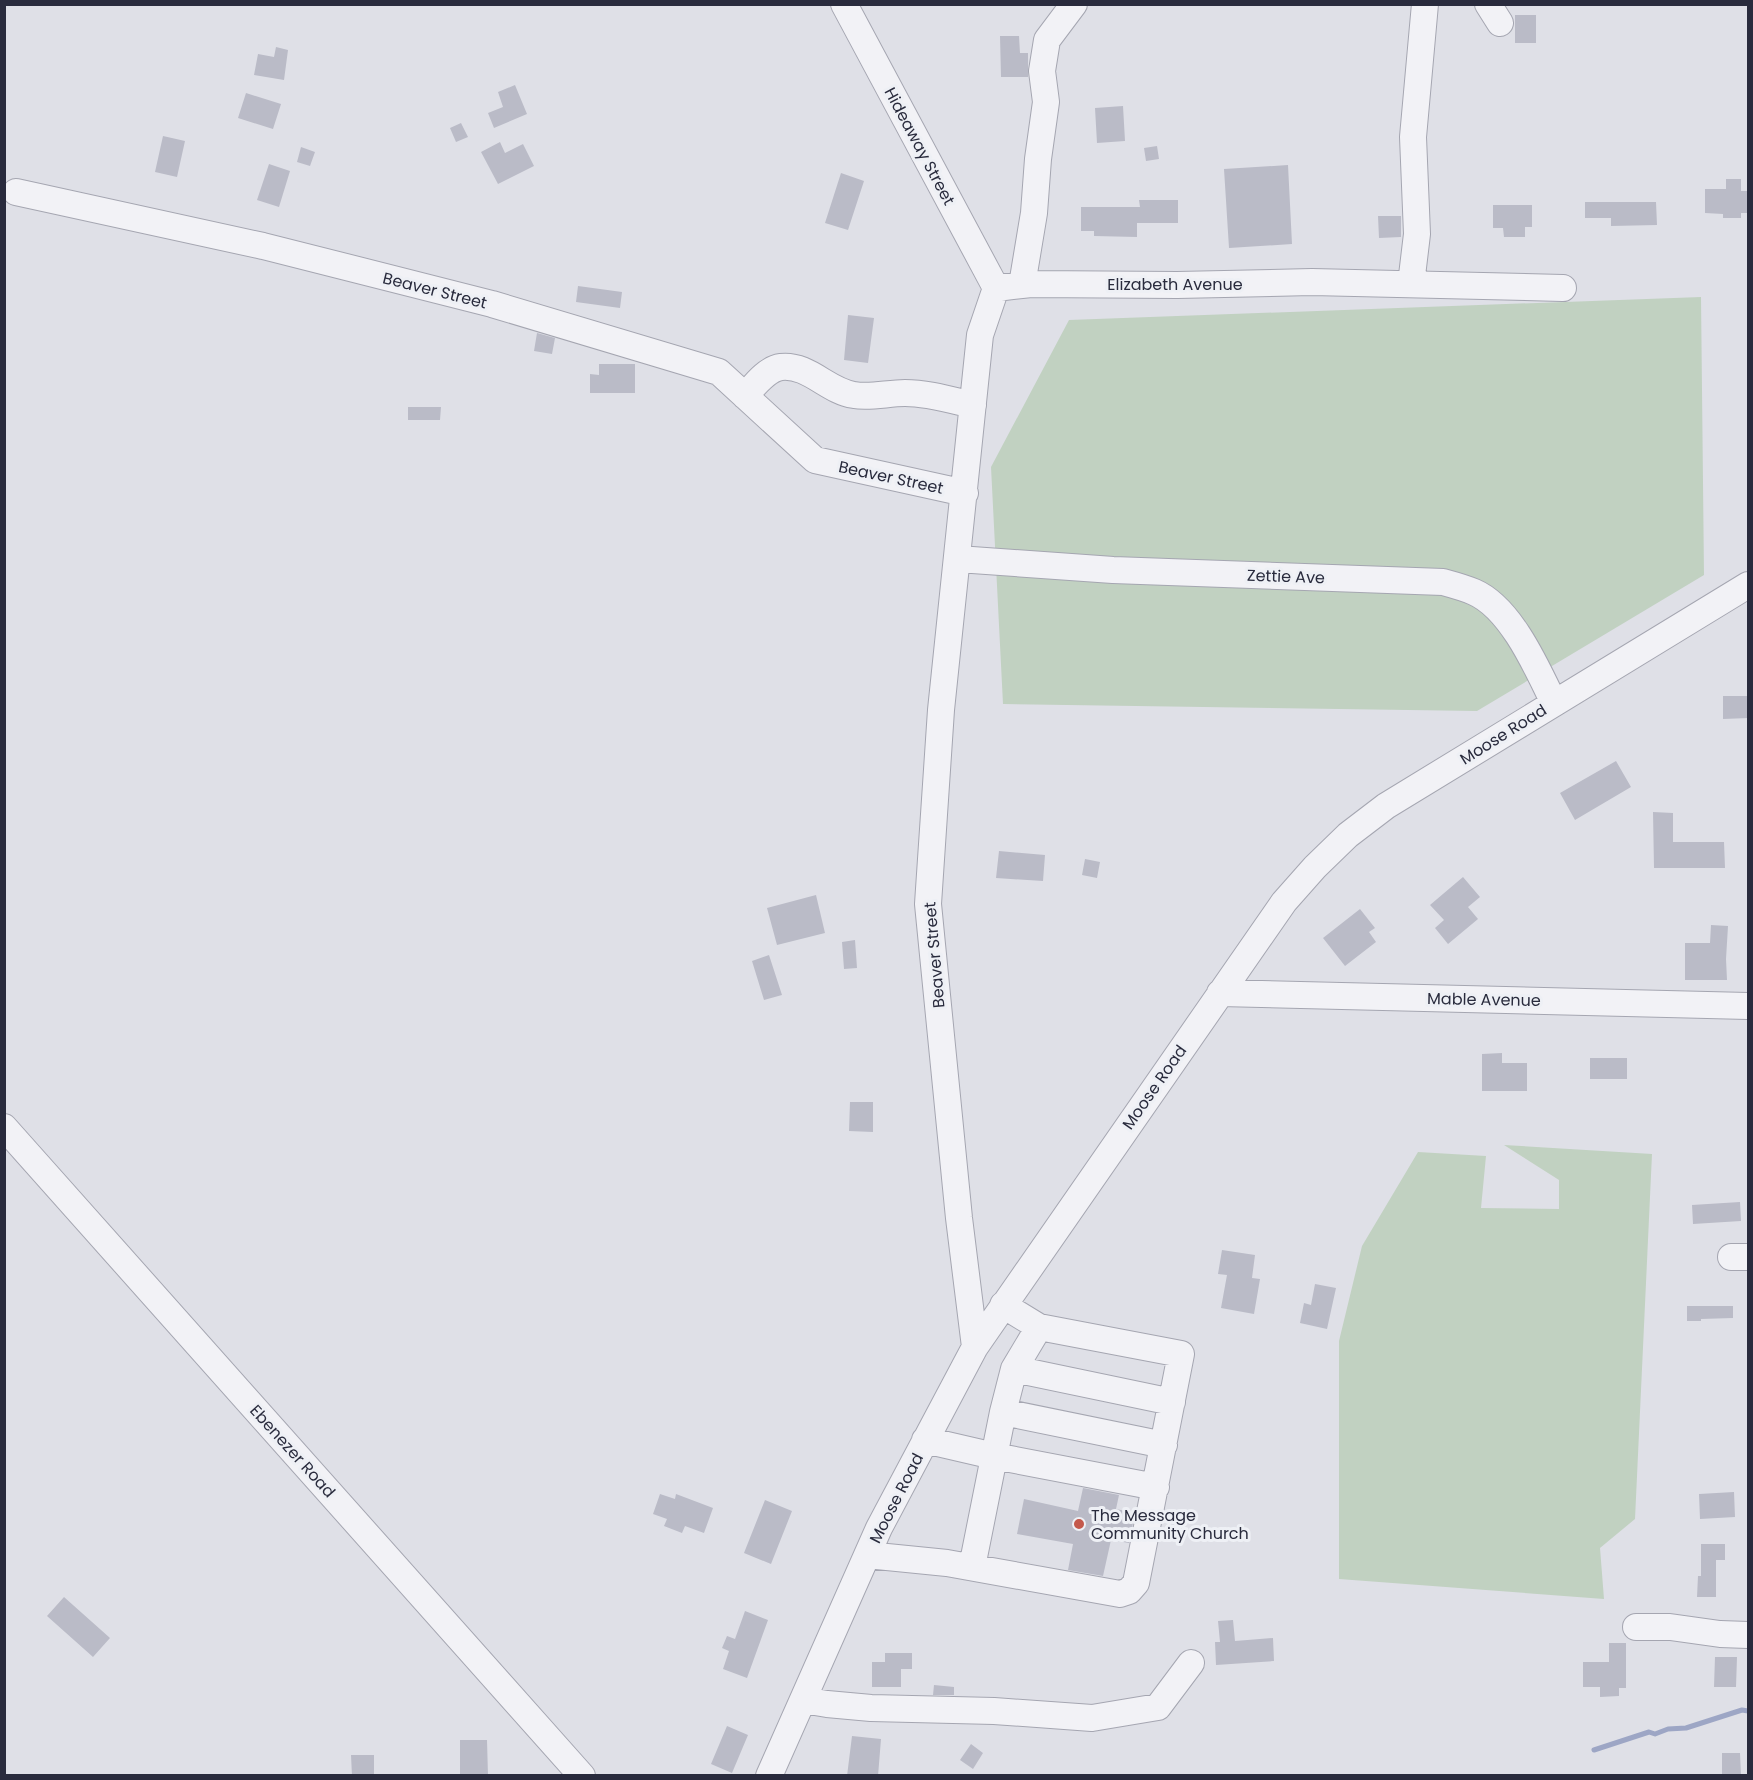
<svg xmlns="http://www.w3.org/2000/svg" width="1753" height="1780" font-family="Poppins,sans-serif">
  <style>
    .green { fill: #c1d1c1 }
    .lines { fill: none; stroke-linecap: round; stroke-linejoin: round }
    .stream { stroke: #9da6c5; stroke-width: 5 }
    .building { fill: #babbc7 }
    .minor-casing { stroke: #a5a6b1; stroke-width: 28 }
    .minor { stroke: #f2f2f6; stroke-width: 26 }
    .poi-dot { fill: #c4594c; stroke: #eef0f5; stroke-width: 2 }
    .labels { text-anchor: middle; stroke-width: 6; stroke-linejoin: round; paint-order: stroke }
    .street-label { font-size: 16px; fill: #292b3d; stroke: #eef0f5 }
    .poi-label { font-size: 16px; fill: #292b3d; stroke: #eef0f5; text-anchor: start }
  </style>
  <rect width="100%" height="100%" fill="#dfe0e7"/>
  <!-- green -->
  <path class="green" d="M1701,297L1704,575L1477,711L1003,704L991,467L1069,320Z
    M1504,1145L1652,1154L1635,1519L1600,1548L1604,1599L1339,1579V1341L1362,1246L1418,1152L1486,1156L1481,1208L1559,1209V1180Z"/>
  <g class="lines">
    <!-- stream -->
    <path class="stream" d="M1594,1750L1649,1732L1655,1734L1668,1729L1686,1728L1742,1710L1748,1711"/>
  </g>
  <!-- building -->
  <path class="building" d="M1515,15H1536V43H1515Z
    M1000,36H1019L1020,53H1028V77H1001Z
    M276,47L288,50L284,80L254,75L258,54L274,57Z
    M515,85L527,114L494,128L488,113L503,107L498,92Z
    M246,93L281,104L273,129L238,118Z
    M1123,106L1125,141L1097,143L1095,108Z
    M461,123L468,137L456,142L450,128Z
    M163,136L185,141L177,177L155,172Z
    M500,142L505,153L523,144L534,166L498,184L481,152Z
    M1157,146L1159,159L1146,161L1144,148Z
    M301,147L315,152L310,166L297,162Z
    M269,164L290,171L279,207L257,200Z
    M1288,165L1292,244L1229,248L1224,169Z
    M841,173L864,181L848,230L825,223Z
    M1726,179H1741V191H1749V213H1741V218H1723V214L1705,213V189H1726Z
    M1139,200H1178V223H1137V237L1094,236V231H1081V207H1140Z
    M1585,202H1656L1657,225L1611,226V218H1585Z
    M1493,205H1532V227H1525V237H1504L1503,228H1493Z
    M1378,216H1401V237L1379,238Z
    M578,286L622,292L620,308L576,302Z
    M848,315L874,318L868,363L844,360Z
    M537,333L555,338L552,354L534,351Z
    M599,364H635V393H590V374L599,375Z
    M408,407H441L440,420H408Z
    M1723,696H1749V718L1723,719Z
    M1616,761L1631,787L1575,820L1560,793Z
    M1653,812L1673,813V842H1724L1725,868H1654Z
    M999,851L1045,855L1043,881L996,878Z
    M1085,859L1100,862L1097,878L1082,875Z
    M1463,877L1480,897L1468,907L1478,919L1448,944L1435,928L1444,920L1430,905Z
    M816,895L825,933L777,945L767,908Z
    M1360,909L1375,928L1369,932L1376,942L1345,966L1323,938Z
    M1711,925L1728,926L1726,959L1727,980H1685V943H1710Z
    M855,940L857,968L844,969L842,942Z
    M769,955L782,995L764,1000L752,961Z
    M1502,1053V1063H1527V1091H1482V1054Z
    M1590,1058H1627V1079H1590Z
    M850,1102H873V1132L849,1131Z
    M1740,1202L1741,1221L1693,1224L1692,1205Z
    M1222,1250L1255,1255L1252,1278L1260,1279L1254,1314L1221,1308L1227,1275L1218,1274Z
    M1315,1284L1336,1288L1327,1329L1300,1323L1304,1303L1311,1305Z
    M1687,1306H1733V1318L1701,1319V1321H1687Z
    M1083,1488L1119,1495L1116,1509L1135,1513L1129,1543L1111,1540L1103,1576L1068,1570L1073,1544L1017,1534L1024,1499L1078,1511Z
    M1734,1492L1735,1517L1700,1519L1699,1494Z
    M660,1494L675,1499L676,1494L713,1508L704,1533L685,1526L682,1533L664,1526L667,1519L653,1514Z
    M765,1500L792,1511L771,1564L744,1553Z
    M1701,1544H1725V1560H1716V1597H1697L1698,1576H1701Z
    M64,1597L110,1638L93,1657L47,1616Z
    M745,1611L768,1620L747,1678L723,1669L729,1651L722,1648L727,1636L735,1639Z
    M1233,1620L1235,1641L1273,1638L1274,1661L1216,1665L1215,1642H1220L1218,1621Z
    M1609,1643H1626V1688H1619V1696L1600,1697V1687H1583V1662H1609Z
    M885,1653H912V1669H901V1687H872V1662H885Z
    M1715,1657H1737L1736,1687H1714Z
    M934,1685L954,1687V1695H933Z
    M727,1726L748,1735L732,1773L711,1764Z
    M852,1736L881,1739L878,1776H847Z
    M460,1740H487L488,1776H460Z
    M971,1744L983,1753L973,1769L960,1760Z
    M1722,1753H1740L1741,1776H1722Z
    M351,1755H374V1776H352Z"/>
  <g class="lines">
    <defs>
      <path id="minor" d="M844,4L996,288
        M1488,4L1500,23
        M16,192L263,246L492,304L719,372L815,460L965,493
        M1411,284L1417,234L1413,137L1425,4
        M1022,285L1034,213L1038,159L1046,102L1042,71L1047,40L1074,4
        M996,288L1031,284L1177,285L1312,282L1563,288
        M745,396C754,386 766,369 781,367C809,364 827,391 854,395C870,398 888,393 905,393C928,393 951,400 973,405
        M958,559L1113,570L1443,582C1454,585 1465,588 1474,592C1511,608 1537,668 1554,703
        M1220,993L1748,1006
        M4,1127L582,1776
        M1731,1257H1748
        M975,1347L959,1218L928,904L941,710L980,335L996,288
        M1014,1369L1172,1402
        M1003,1412L1164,1445
        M925,1440L994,1456L1156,1487
        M867,1555L947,1563L1120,1594L1129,1591L1136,1583L1181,1354L1039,1327L1003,1305
        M972,1567L1003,1412L1014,1369L1039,1327
        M1636,1627H1670L1720,1634L1748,1635
        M803,1700L827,1704L871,1708L994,1711L1092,1718L1158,1707L1191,1663
        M769,1776L879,1528L975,1347L1284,902L1315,867L1348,835L1386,806L1748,585"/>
    </defs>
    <!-- minor casing -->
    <use href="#minor" class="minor-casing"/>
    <!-- minor -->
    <use href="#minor" class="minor"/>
  </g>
  <!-- markers -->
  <circle class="poi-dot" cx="1079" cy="1524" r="6"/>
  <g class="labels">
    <!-- street labels -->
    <g class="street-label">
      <text transform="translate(920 146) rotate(62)" y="6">Hideaway Street</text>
      <text x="1175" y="290">Elizabeth Avenue</text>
      <text transform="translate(435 290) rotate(14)" y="6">Beaver Street</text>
      <text transform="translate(891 477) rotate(12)" y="6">Beaver Street</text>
      <text transform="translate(1286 576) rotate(2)" y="6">Zettie Ave</text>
      <text transform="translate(1503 734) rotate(-32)" y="6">Moose Road</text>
      <text transform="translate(934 955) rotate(-95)" y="6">Beaver Street</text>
      <text transform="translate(1484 999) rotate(1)" y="6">Mable Avenue</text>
      <text transform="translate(1154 1087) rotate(-55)" y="6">Moose Road</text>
      <text transform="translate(293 1451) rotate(48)" y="6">Ebenezer Road</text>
      <text transform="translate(896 1498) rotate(-63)" y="6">Moose Road</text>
    </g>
    <!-- poi labels -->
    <g class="poi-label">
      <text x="1091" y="1521">The Message<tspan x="1091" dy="18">Community Church</tspan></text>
    </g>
  </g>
  <!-- border -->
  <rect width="1753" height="1780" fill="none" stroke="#292b3d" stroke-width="12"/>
</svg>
